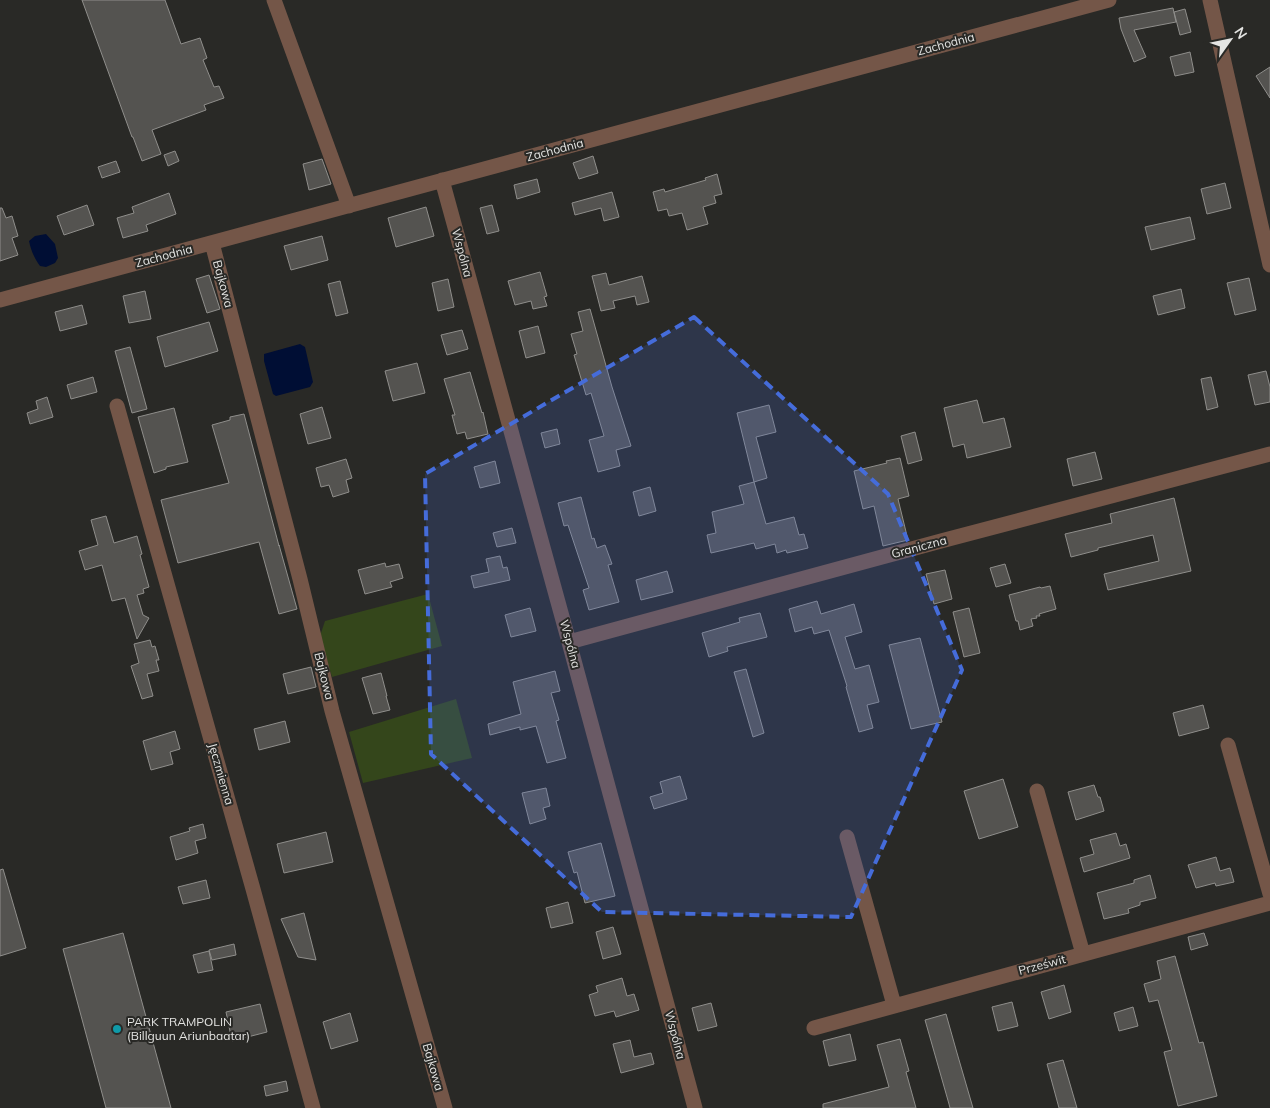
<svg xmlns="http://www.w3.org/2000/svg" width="1270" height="1108" font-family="Mulish,sans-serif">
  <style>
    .green { fill: #34461b }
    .water { fill: #000e34 }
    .building { fill: #545350; stroke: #8f8e8b }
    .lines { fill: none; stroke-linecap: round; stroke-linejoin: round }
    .minor { stroke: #745648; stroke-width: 15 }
    .marked { fill: #456cda; fill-opacity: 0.2; stroke: #456cda; stroke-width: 4; stroke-dasharray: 10 6; stroke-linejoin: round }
    .culture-dot { fill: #0f9aa8; stroke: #292926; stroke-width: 2 }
    .labels { text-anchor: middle; stroke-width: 4; stroke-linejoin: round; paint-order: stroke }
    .street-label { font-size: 12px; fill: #e5e5e3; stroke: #292926 }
    .poi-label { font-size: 12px; fill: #e5e5e3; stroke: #292926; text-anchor: start }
  </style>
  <rect width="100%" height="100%" fill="#292926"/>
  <!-- green -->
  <path class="green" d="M428,594L442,646L332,677L320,636L325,621Z
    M456,699L472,758L363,783L349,732Z"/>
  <!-- water -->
  <path class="water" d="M46,234L55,244L58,258L55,263L46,267L40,266C34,258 31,250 29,241L35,236Z
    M300,344L305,347L313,382L310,387L276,396L273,394L264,361V354Z"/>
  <!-- building -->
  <path class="building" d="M82,0H165L181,44L200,38L207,58L203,60L214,87L219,86L224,98L204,105L206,110L152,130L161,154L142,161L133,137H132Z
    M1173,8L1176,22L1134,30L1146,57L1134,62L1121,29L1119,18Z
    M1185,9L1191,32L1180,35L1174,12Z
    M1190,52L1194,72L1175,76L1170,57Z
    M1270,67V98L1256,76Z
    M175,151L179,161L168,166L164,155Z
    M593,156L598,173L579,179L573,163Z
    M322,159L331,184L309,190L303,164Z
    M116,161L120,172L102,178L98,167Z
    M717,174L722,194L714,196L716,203L703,207L708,224L687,230L682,213L669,216L667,209L658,211L653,192L664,189L665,192L706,180L705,178Z
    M537,179L540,192L517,199L514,185Z
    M1225,183L1231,208L1207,214L1201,189Z
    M612,192L619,217L604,221L601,208L575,215L572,203Z
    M169,193L176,214L146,225L148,231L123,238L117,218L134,213L132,207Z
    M87,205L94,225L64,235L57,216Z
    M492,205L499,231L487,234L480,208Z
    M426,207L434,236L396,247L388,218Z
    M0,208H2L6,218L12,216L18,236L12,238L18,255L0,261Z
    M1190,217L1195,239L1151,250L1145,227Z
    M322,236L328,260L291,270L284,246Z
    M540,272L547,296L544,297L547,306L533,309L531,301L515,305L508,281Z
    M606,273L609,285L642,276L649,302L637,305L635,296L613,301L615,308L601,311L592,276Z
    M209,275L220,309L207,313L196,279Z
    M1249,278L1256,310L1235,315L1227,283Z
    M448,279L454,307L438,311L432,283Z
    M340,281L348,313L336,316L328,284Z
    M1181,289L1185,308L1158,315L1153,296Z
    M145,291L151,319L129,323L123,296Z
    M82,305L87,324L60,331L55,312Z
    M590,309L612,387L631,446L616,450L620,466L598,472L589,440L604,436L591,393L586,395L574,355L577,354L571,334L583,331L578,312Z
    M209,322L218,351L165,367L157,337Z
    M538,326L545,353L526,358L519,331Z
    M462,330L468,349L447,355L441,335Z
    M130,347L147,409L132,413L115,351Z
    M417,363L425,393L393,401L385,371Z
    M1266,371L1270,387V402L1255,405L1248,375Z
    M470,372L482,413L483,412L488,434L467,439L465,432L457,434L452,415H455L444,379Z
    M93,377L97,392L71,399L67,385Z
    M1211,377L1218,407L1207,410L1201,379Z
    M47,397L53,417L30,424L27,413L38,409L36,401Z
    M977,400L983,423L1004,418L1011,447L967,458L964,444L953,447L944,408Z
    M769,405L776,432L756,437L767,478L754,482L737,413Z
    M322,407L331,438L308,444L300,414Z
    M174,408L188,462L166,467V469L154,473L138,417Z
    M244,414L279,546V545L297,609L279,614L259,542L178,563L161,500L229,483L212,425L230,420V417Z
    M557,429L560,444L545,448L541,433Z
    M915,432L922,460L908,464L901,436Z
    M1095,452L1102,479L1073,486L1067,459Z
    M900,458L909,496L898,499L908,540L883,546L874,506L863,509L854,471L887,463L886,461Z
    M346,459L352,478L346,480L349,492L333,497L329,485L321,487L316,468Z
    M495,461L500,483L480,488L474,467Z
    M754,482L766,524L794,517L799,535L804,534L808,548L787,553L786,550L777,553L775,544L756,549L754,543L711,553L707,535L716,533L712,512L744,504L739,486Z
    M650,487L656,511L639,516L633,492Z
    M581,497L592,539L594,538L597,548L605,545L612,564L608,565L619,602L589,610L583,590L589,588L568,525L564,526L558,503Z
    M1174,498L1191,571L1108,590L1104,574L1159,561L1153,535L1098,548V550L1071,557L1065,534L1112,523L1110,514Z
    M106,516L114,543L137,536L142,554L140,555L149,587L143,589L144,593L137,595L143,615L149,618L137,639L125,598L112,601L102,565L85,570L79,551L98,545L91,520Z
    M512,528L516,543L497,547L493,533Z
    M500,556L503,568L507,567L510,580L474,588L471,576L489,572L486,559Z
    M385,563L386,567L399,564L403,578L390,582L392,587L365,594L358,570Z
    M1005,564L1011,583L996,587L990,568Z
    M945,570L952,599L934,604L926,574Z
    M667,571L673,592L641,600L636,580Z
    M1050,586L1056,609L1039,614L1040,616H1036L1037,618L1031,619L1033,626L1020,630L1018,621H1016L1009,595L1040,587L1041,588Z
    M817,601L821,614L854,604L862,632L845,637L855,669L869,665L879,702L867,705L873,728L859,732L846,687L847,686L829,630L814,634L812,627L795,632L789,609Z
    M530,608L536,631L511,637L505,615Z
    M969,608L980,653L964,657L953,612Z
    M760,613L767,637L727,647L728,651L709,657L702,633L740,622L739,618Z
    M920,638L942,722L911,729L889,645Z
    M150,640L152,647L155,646L159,660H156L159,671L147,674L153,696L142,699L131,666L139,663L134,644Z
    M311,667L316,687L288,694L283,674Z
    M746,669L764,733L753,737L734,672Z
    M555,671L560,691L551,693L559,720L556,721L566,758L547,763L536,726L520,730V727L490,735L488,724L521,714L513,682Z
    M381,673L387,696H386L390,710L373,714L362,678Z
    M1203,705L1209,728L1179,736L1173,713Z
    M285,721L290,742L259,750L254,729Z
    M175,731L180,749L170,752L173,764L151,770L143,741Z
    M680,776L687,799L654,809L650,797L663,793L660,782Z
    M1003,779L1018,827L979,839L964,791Z
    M1094,785L1098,797H1100L1104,811L1076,820L1068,792Z
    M546,788L550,806L543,808L546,819L530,824L522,793Z
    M203,824L206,838L195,841L198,853L176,860L170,837L190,831L189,828Z
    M326,832L333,862L284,873L277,844Z
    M1116,833L1120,846L1126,844L1130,858L1084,872L1080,858L1094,854L1090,840Z
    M601,843L615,896L585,903L577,872L574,873L568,852Z
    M1216,857L1220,871L1230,868L1234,882L1216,886L1215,883L1196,888L1188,865Z
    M3,869L26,948L0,956V870Z
    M1150,875L1156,898L1140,902V905L1128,909L1129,913L1104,919L1097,893L1134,883V880Z
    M206,880L210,898L183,904L178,887Z
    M568,902L573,923L551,928L546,908Z
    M304,913L316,960L298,957L281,919Z
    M613,927L621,954L603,959L596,932Z
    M123,933L171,1108H106L63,949Z
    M1204,933L1208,945L1191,950L1188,937Z
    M234,944L236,955L212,960L209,950Z
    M209,951L213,970L198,973L193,955Z
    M1175,956L1199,1043L1203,1042L1217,1096L1178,1106L1164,1052L1172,1050L1158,1000L1149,1002L1144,984L1161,979L1157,961Z
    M622,978L627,996L634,994L639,1010L616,1017L614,1011L595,1016L589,995L598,992L596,986Z
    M1064,985L1071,1012L1049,1019L1041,992Z
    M1012,1002L1018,1026L998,1031L992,1007Z
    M711,1003L717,1026L698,1031L692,1008Z
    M260,1004L267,1032L232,1041L226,1012Z
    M1133,1007L1138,1026L1119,1031L1114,1013Z
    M350,1013L358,1041L331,1049L323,1022Z
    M946,1014L957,1053L973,1108H950L949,1104L925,1020Z
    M850,1034L856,1060L829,1066L823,1041Z
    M900,1039L909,1071L906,1072L916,1108H823V1104L889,1087L877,1045Z
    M630,1040L634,1057L651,1053L654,1064L621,1073L613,1044Z
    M1063,1060L1077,1108H1059L1047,1064Z
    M286,1081L288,1091L266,1096L264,1086Z"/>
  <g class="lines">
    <!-- minor -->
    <path class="minor" d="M274,0L349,206
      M1210,0L1270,265
      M442,180L569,642L695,1108
      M212,243L300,579L332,711L445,1108
      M0,300L1109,0
      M117,406L253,889L313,1108
      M569,642L941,541L1270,454
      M1228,745L1270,894
      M1037,791L1083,954
      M847,837L894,1005
      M814,1028L1270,903"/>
  </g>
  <!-- marked area -->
  <path class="marked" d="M694,317L888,494L962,670L851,917L602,912L431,754L425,474Z"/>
  <!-- markers -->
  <circle class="culture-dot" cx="117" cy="1029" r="5"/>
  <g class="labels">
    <!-- street labels -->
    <g class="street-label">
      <text transform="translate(946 44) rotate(-15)" y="4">Zachodnia</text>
      <text transform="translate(555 150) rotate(-15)" y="4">Zachodnia</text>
      <text transform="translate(462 253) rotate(75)" y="4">Wspólna</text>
      <text transform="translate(164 256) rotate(-15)" y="4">Zachodnia</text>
      <text transform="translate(223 284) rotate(75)" y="4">Bajkowa</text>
      <text transform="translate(919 547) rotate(-15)" y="4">Graniczna</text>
      <text transform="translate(570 644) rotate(75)" y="4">Wspólna</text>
      <text transform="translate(324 676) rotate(76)" y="4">Bajkowa</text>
      <text transform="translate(221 774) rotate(74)" y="4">Jęczmienna</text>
      <text transform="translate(1042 965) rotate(-15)" y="4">Prześwit</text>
      <text transform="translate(675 1035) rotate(75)" y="4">Wspólna</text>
      <text transform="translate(433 1067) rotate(74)" y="4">Bajkowa</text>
    </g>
    <!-- poi labels -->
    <g class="poi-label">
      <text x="127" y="1026">PARK TRAMPOLIN<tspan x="127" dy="14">(Billguun Ariunbaatar)</tspan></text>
    </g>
  </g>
  <!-- north arrow -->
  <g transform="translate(1230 40) rotate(57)" stroke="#292926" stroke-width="4" paint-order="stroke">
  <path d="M0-4L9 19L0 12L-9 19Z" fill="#e5e5e3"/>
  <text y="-8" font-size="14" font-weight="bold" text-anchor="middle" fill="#e5e5e3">N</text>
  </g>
</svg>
